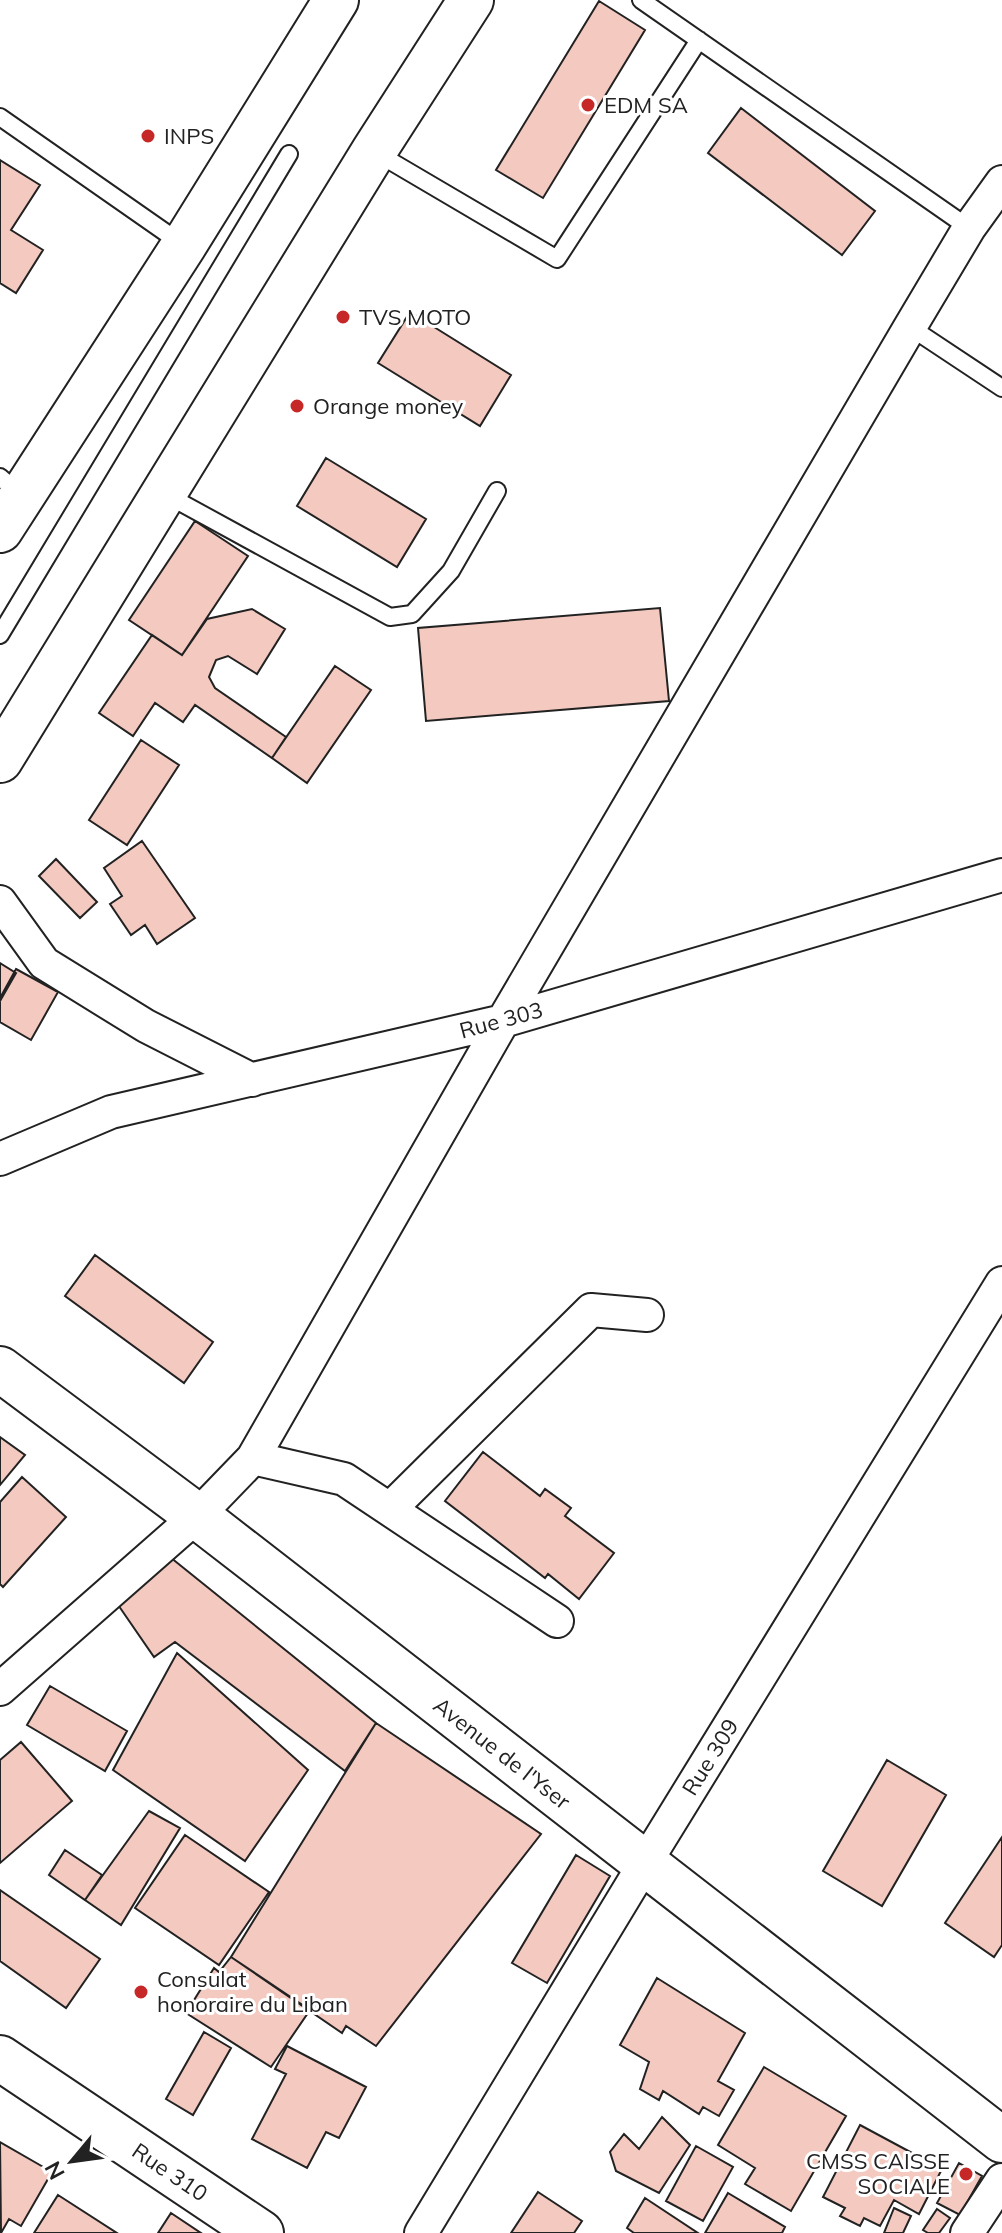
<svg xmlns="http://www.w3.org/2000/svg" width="1002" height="2233" font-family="Mulish,sans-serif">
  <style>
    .building { fill: #f3c9c0; stroke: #222; stroke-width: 2 }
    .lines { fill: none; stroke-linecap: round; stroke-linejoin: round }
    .lane-casing { stroke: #222; stroke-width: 20 }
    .street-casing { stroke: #222; stroke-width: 36 }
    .secondary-casing { stroke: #222; stroke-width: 48 }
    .primary-casing { stroke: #222; stroke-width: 48 }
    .lane { stroke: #fff; stroke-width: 16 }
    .street { stroke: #fff; stroke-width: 32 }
    .secondary { stroke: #fff; stroke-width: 44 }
    .primary { stroke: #fff; stroke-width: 44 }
    .poi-dot { fill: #c62828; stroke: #fff; stroke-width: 3 }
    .labels { text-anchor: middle; stroke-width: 6; stroke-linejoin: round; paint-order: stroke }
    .poi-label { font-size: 22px; fill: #222; stroke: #fff; text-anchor: start }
    .street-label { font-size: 22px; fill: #222; stroke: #fff }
  </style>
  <rect width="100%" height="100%" fill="#fff"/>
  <!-- building -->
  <path class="building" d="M599,1L645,30L543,198L496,170Z
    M741,108L875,211L842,255L708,153Z
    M0,160L40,185L11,230L43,250L16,293L0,283Z
    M410,312L511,375L480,426L378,363Z
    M326,458L426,519L397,567L297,506Z
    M195,521L248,556L182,655L129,620Z
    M660,608L669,701L426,721L418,628Z
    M252,609L285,629L257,674L228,656L216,660L209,677L215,688L286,737L272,758L195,705L183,722L155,703L133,736L99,713L152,635L182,655L207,619Z
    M335,666L371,690L307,783L272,758Z
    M141,740L179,765L127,845L89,820Z
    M142,841L195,918L157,944L145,925L131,935L110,904L122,896L104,868Z
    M56,859L97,902L80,918L39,876Z
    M0,963L16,973L0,1001Z
    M16,969L58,992L31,1040L0,1022V998Z
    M95,1255L213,1342L184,1383L65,1296Z
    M0,1437L25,1455L0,1485Z
    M483,1452L540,1496L545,1489L571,1508L565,1516L614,1553L579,1599L548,1574L545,1578L445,1501Z
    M22,1477L66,1517L3,1587L0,1584V1502Z
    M165,1553L376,1723L345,1771L175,1642L154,1657L114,1599Z
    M177,1653L308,1770L245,1861L113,1770Z
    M50,1686L127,1731L105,1771L27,1725Z
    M376,1723L541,1834L376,2046L346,2026L342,2033L231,1957Z
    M21,1742L72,1801L0,1863V1760Z
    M887,1760L946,1795L882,1906L823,1871Z
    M149,1811L180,1828L121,1925L85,1900Z
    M185,1835L269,1892L219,1965L135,1908Z
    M1002,1837V1945L994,1957L945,1923Z
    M65,1850L102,1875L85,1900L49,1875Z
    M576,1855L610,1876L547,1983L512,1963Z
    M0,1890L100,1959L66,2008L0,1961Z
    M231,1957L310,2010L271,2067L186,2013L214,1968L219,1972Z
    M657,1978L745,2033L718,2081L734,2090L719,2116L703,2107L699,2114L663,2091L659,2100L640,2089L649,2062L620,2045Z
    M204,2032L231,2048L193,2115L166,2099Z
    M287,2046L366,2087L339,2138L326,2132L307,2168L252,2139L286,2074L275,2069Z
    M764,2067L846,2116L791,2211L745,2184L755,2168L718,2145Z
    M662,2117L690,2145L659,2193L616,2171L610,2152L624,2134L639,2149Z
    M860,2125L942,2169L919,2214L894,2200L880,2226L864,2218L860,2226L840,2216L845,2208L823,2197Z
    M0,2142L52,2172L21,2226L9,2219L1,2233Z
    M696,2146L733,2167L703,2221L666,2201Z
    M959,2163L982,2176L960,2215L937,2203Z
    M538,2192L582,2221L574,2233H511Z
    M728,2193L785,2227L782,2233H705Z
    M58,2195L117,2233H34Z
    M645,2198L698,2233H634L627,2228Z
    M894,2208L911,2216L903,2233H884Z
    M937,2209L950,2218L939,2233H928L923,2230Z
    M171,2213L201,2233H158Z"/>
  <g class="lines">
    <defs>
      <path id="lane" d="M641,0L969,228
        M0,117L182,244
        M375,152L557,259L699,40
        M910,327L1002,388
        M0,477L22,496
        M165,494L390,617L412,614L451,571L497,491
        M0,635L289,154"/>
      <path id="street" d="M0,902L44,963L146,1026L252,1080
        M0,1159L111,1112L503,1021L1002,875
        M253,1458L344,1479L557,1621
        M390,1509L591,1310L647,1315
        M0,1689L197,1516L253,1458L503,1021L910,327L969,228L1002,182
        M421,2233L645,1863L1002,1283
        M967,2233L1002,2180"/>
      <path id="secondary" d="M0,1369L197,1516L1002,2140
        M0,2058L261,2233"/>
      <path id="primary" d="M0,530L184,245L336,0
        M0,760L374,151L471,0"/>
    </defs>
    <!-- lane casing -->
    <use href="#lane" class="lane-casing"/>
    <!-- street casing -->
    <use href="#street" class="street-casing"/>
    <!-- secondary casing -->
    <use href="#secondary" class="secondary-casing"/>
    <!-- primary casing -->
    <use href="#primary" class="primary-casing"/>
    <!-- lane -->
    <use href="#lane" class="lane"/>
    <!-- street -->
    <use href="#street" class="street"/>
    <!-- secondary -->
    <use href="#secondary" class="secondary"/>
    <!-- primary -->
    <use href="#primary" class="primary"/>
  </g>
  <!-- markers -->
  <g class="poi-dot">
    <circle cx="588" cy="105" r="8"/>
    <circle cx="148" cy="136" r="8"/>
    <circle cx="343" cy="317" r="8"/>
    <circle cx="297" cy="406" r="8"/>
    <circle cx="141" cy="1992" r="8"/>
    <circle cx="966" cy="2174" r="8"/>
  </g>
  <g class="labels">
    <!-- poi labels -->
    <g class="poi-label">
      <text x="604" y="113">EDM SA</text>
      <text x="164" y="144">INPS</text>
      <text x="359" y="325">TVS MOTO</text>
      <text x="313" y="414">Orange money</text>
      <text x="157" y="1987">Consulat<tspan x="157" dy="25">honoraire du Liban</tspan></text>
      <text x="950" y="2169" text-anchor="end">CMSS CAISSE<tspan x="950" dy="25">SOCIALE</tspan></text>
    </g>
    <!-- street labels -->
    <g class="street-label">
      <text transform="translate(501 1020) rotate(-15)" y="8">Rue 303</text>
      <text transform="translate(502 1753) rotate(38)" y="8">Avenue de l'Yser</text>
      <text transform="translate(710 1757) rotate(-58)" y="8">Rue 309</text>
      <text transform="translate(170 2172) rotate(34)" y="8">Rue 310</text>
    </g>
  </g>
  <!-- north arrow -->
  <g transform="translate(72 2161) rotate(241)" stroke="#ffffff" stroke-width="6" paint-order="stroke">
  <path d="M0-6L14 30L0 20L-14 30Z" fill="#222222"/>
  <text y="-12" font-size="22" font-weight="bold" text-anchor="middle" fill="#222222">N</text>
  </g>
</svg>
